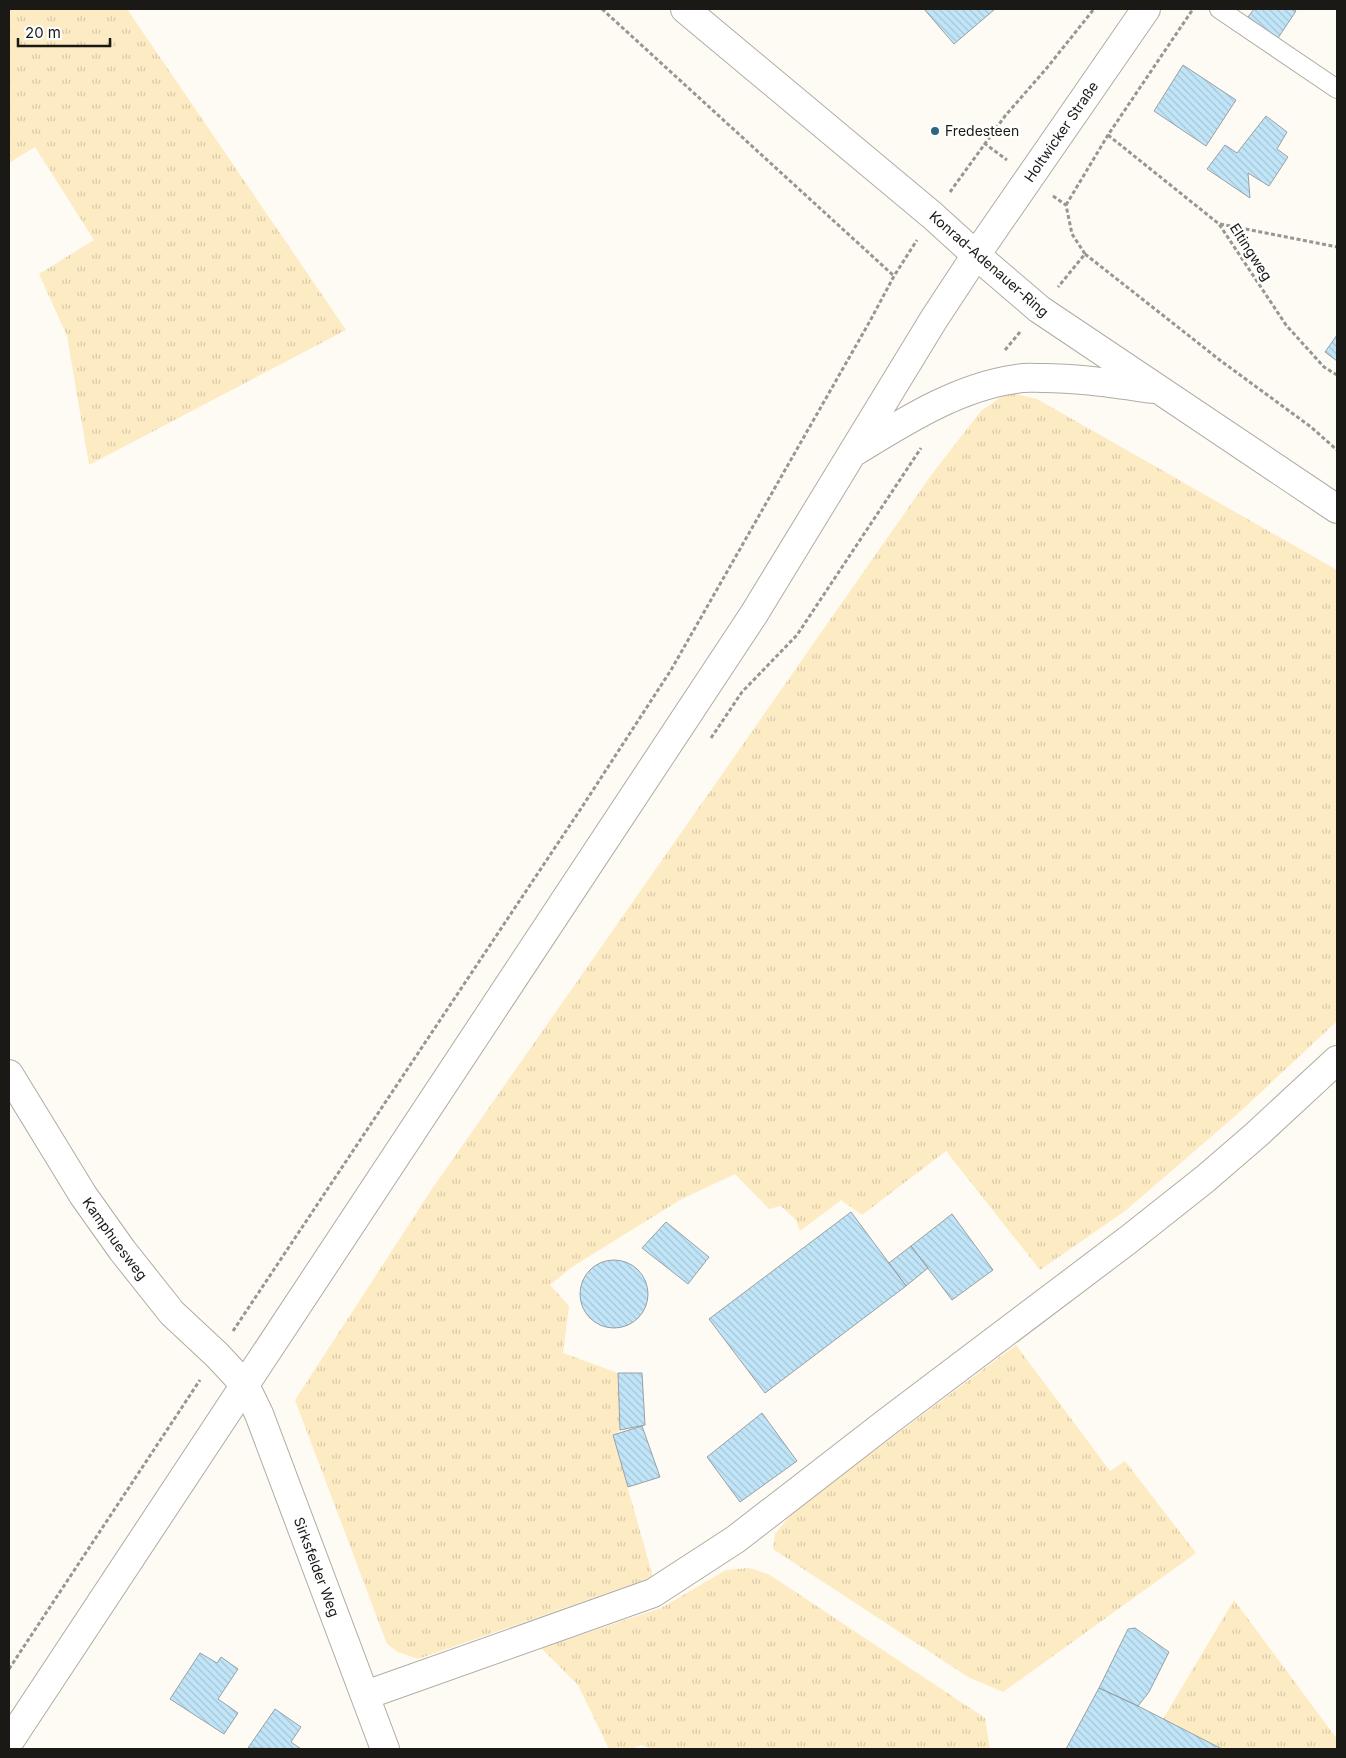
<svg xmlns="http://www.w3.org/2000/svg" width="1346" height="1758" font-family="Inter,sans-serif">
  <style>
    .grass { fill: url(#grass-tufts) }
    .building { fill: url(#building-back-hatch); stroke: #98a0a5 }
    .lines { fill: none; stroke-linecap: round; stroke-linejoin: round }
    .service-casing { stroke: #afaca4; stroke-width: 20 }
    .minor-casing { stroke: #afaca4; stroke-width: 30 }
    .secondary-casing { stroke: #afaca4; stroke-width: 30 }
    .primary-casing { stroke: #afaca4; stroke-width: 30 }
    .path { stroke: #989691; stroke-width: 3; stroke-dasharray: 4 2.5; stroke-linecap: butt }
    .service { stroke: #fff; stroke-width: 18 }
    .minor { stroke: #fff; stroke-width: 28 }
    .secondary { stroke: #fff; stroke-width: 28 }
    .primary { stroke: #fff; stroke-width: 28 }
    .poi-dot { fill: #2d667f; stroke: #fff; stroke-width: 2 }
    .labels { text-anchor: middle; stroke-width: 5; stroke-linejoin: round; paint-order: stroke }
    .poi-label { font-size: 14px; fill: #1a1916; stroke: #fff; text-anchor: start }
    .street-label { font-size: 14px; fill: #1a1916; stroke: #fff }
  </style>
  <defs>
    <pattern id="grass-tufts" width="24" height="20" patternUnits="userSpaceOnUse" patternTransform="scale(1.25)"><rect width="24" height="20" fill="#fdebc4"/><path d="M3 7l-1-3M5 7V3M7 7l1-3M15 17l-1-3M17 17v-4M19 17l1-3" fill="none" stroke="#d8c9a8"/></pattern>
    <pattern id="building-back-hatch" width="6" height="6" patternUnits="userSpaceOnUse" patternTransform="scale(1.25)"><rect width="6" height="6" fill="#c1e5f8"/><path d="M-1 5l2 2M0 0l6 6M5-1l2 2" fill="none" stroke="#a5c4d4"/></pattern>
  </defs>
  <rect width="100%" height="100%" fill="#fefbf4"/>
  <!-- grass -->
  <path class="grass" d="M9,9H127L346,330L89,465L67,336L39,274L94,240L35,147L9,163Z
    M1008,392L1037,399L1337,570V1021L1241,1111L1125,1211L1040,1270L946,1151L862,1215L841,1200L800,1231L796,1220L781,1206L769,1209L735,1174L680,1200L572,1267L550,1285L569,1306L563,1353L618,1373L620,1430L613,1436L653,1577L418,1659L398,1652L387,1644L295,1400L432,1189L932,474L981,411Z
    M1016,1345L1110,1471L1125,1461L1196,1553L1003,1692L968,1677L773,1549L775,1534L795,1510Z
    M750,1568L770,1575L985,1718L990,1749H651L641,1745L632,1749H609L578,1685L541,1648L661,1608L726,1570Z
    M1234,1600L1337,1739V1749H1222L1163,1719Z"/>
  <!-- building -->
  <path class="building" d="M924,9H995L954,44Z
    M1254,9H1292L1296,11L1278,38L1248,17Z
    M1183,65L1236,100L1206,146L1154,111Z
    M1266,116L1287,132L1277,149L1288,157L1269,186L1248,173L1250,198L1207,169L1225,145L1237,153Z
    M1337,335V361L1325,352Z
    M851,1212L906,1286L765,1393L709,1319Z
    M952,1214L993,1270L952,1300L911,1246Z
    M666,1222L709,1257L688,1284L642,1248Z
    M911,1246L928,1268L906,1286L889,1263Z
    M580 1294a34 34 0 1 1 68 0a34 34 0 1 1-68 0Z
    M618,1373H642L645,1425L620,1430Z
    M762,1413L797,1461L740,1502L707,1457Z
    M642,1426L660,1477L628,1487L613,1435Z
    M1135,1628L1169,1652L1149,1692L1138,1706L1099,1688L1128,1629Z
    M200,1653L217,1663L221,1657L238,1669L218,1699L238,1713L224,1734L170,1699Z
    M1099,1688L1138,1706L1222,1749H1066Z
    M275,1709L301,1727L291,1742L301,1749L248,1748Z"/>
  <g class="lines">
    <defs>
      <path id="service" d="M1219,9L1337,89"/>
      <g id="minor">
        <path id="s1" d="M9,1074L83,1195L122,1250L172,1313L217,1355L245,1385L259,1414L385,1749"/>
        <path d="M366,1695L653,1593L736,1539L887,1422L1128,1240L1205,1179L1256,1135L1337,1060"/>
      </g>
      <g id="secondary">
        <path id="s2" d="M685,9L933,216L976,255L1146,9"/>
      </g>
      <path id="primary" d="M856,451C905,421 958,387 1016,379C1024,377 1034,378 1043,378C1080,378 1116,384 1153,389
        M9,1742L754,614L934,319L976,255L1039,309L1337,509"/>
    </defs>
    <!-- service casing -->
    <use href="#service" class="service-casing"/>
    <!-- minor casing -->
    <use href="#minor" class="minor-casing"/>
    <!-- secondary casing -->
    <use href="#secondary" class="secondary-casing"/>
    <!-- primary casing -->
    <use href="#primary" class="primary-casing"/>
    <!-- path -->
    <path class="path" d="M602,9L894,276
      M1108,135L1219,224L1286,325L1324,367L1337,375
      M984,143L1007,160
      M950,192L1005,116L1046,69L1094,9
      M1053,196L1066,205L1072,234L1085,254L1058,287
      M1066,205L1108,135L1193,9
      M1220,224L1337,247
      M1085,254L1221,361L1311,427L1337,450
      M1005,350L1020,332
      M711,738L742,692L797,635L921,448
      M233,1331L582,807L671,670L870,321L894,276L917,240
      M9,1669L200,1380"/>
    <!-- service -->
    <use href="#service" class="service"/>
    <!-- minor -->
    <use href="#minor" class="minor"/>
    <!-- secondary -->
    <use href="#secondary" class="secondary"/>
    <!-- primary -->
    <use href="#primary" class="primary"/>
  </g>
  <!-- markers -->
  <circle class="poi-dot" cx="935" cy="131" r="5"/>
  <g class="labels">
    <!-- poi labels -->
    <g class="poi-label">
      <text x="945" y="136">Fredesteen</text>
    </g>
    <!-- street labels -->
    <g class="street-label">
      <text dy="5" stroke="none"><textPath href="#s2" startOffset="531">Holtwicker Straße</textPath></text>
      <text transform="translate(1251 252) rotate(57)" y="5">Eltingweg</text>
      <text transform="translate(989 264) rotate(41)" y="5">Konrad-Adenauer-Ring</text>
      <text dy="5" stroke="none"><textPath href="#s1" startOffset="196">Kamphuesweg</textPath></text>
      <text dy="5" stroke="none"><textPath href="#s1" startOffset="588">Sirksfelder Weg</textPath></text>
    </g>
  </g>
  <!-- border -->
  <rect width="1346" height="1758" fill="none" stroke="#1a1916" stroke-width="20"/>
  <!-- scale -->
  <path d="M18 38v8h92v-8" fill="none" stroke="#1a1916" stroke-width="2.5"/>
  <text x="25" y="38" font-size="15" fill="#1a1916" stroke="#ffffff" stroke-width="4" paint-order="stroke">20 m</text>
</svg>
